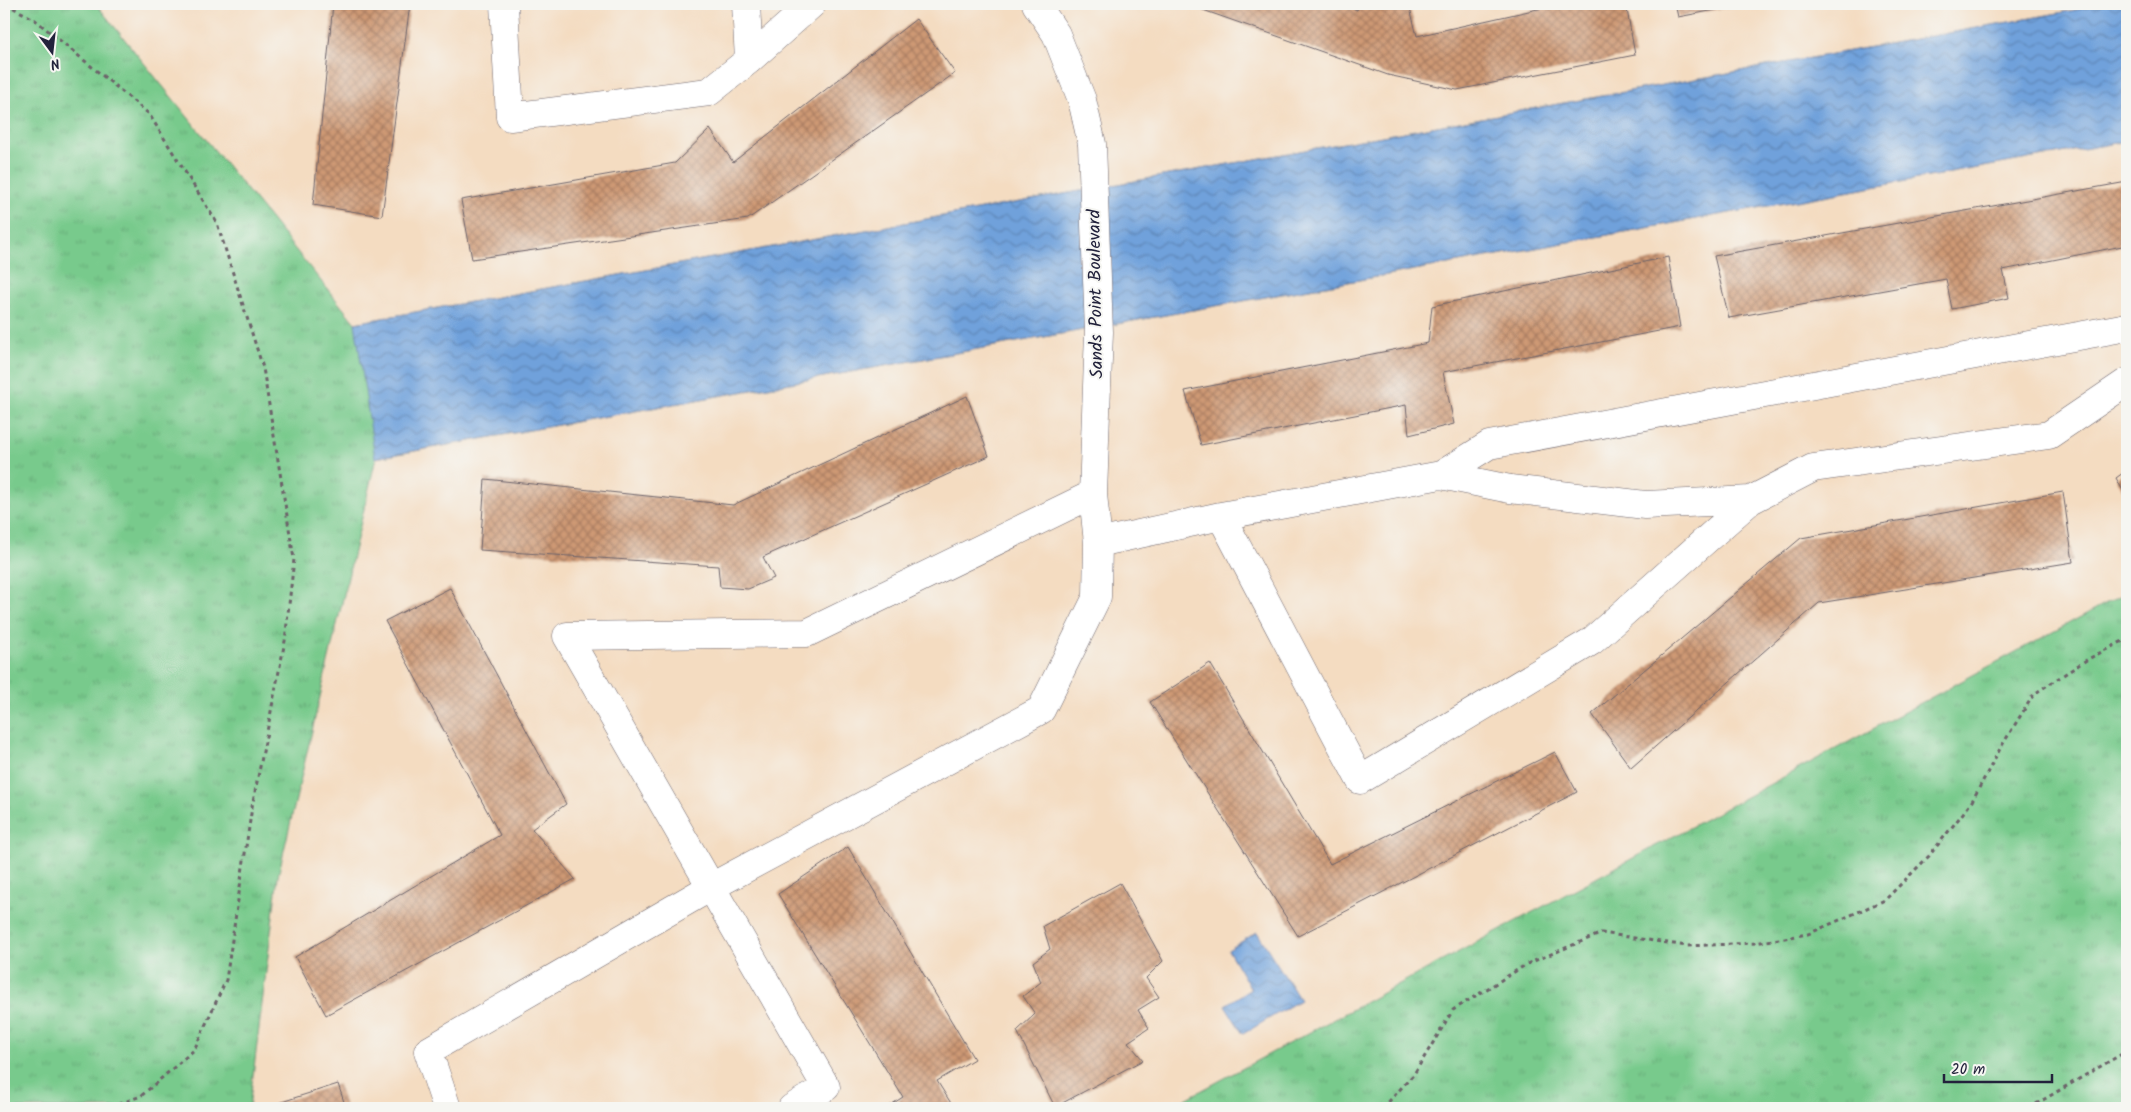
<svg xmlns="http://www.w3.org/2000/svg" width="2131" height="1112" font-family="Kalam,sans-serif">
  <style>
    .grass { fill: url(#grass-tufts); stroke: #4d7664 }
    .water { fill: url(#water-waves); stroke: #49628b }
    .building { fill: url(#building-cross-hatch) }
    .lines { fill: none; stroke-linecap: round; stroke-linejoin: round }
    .minor-casing { stroke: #6c636a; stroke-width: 29 }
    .path { stroke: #6c636a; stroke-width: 3; stroke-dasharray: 4 4; stroke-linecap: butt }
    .minor { stroke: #fff; stroke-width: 28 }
    .labels { text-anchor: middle; stroke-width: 4; stroke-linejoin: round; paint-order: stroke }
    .street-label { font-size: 18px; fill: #22223b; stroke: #f6f6f2 }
  </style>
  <defs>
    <pattern id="grass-tufts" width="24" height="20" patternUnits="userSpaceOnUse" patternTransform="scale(1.25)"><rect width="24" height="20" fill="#78ca8c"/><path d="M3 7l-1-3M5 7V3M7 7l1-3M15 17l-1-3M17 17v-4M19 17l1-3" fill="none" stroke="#68ad7a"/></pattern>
    <pattern id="water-waves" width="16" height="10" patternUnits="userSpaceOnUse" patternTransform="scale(1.25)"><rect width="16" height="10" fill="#70a1db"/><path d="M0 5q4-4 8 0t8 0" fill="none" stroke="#5c83b3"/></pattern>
    <pattern id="building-cross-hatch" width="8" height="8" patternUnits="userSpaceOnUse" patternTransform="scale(1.25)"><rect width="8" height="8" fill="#ce9975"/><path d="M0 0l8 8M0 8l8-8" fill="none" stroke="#a77c61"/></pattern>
  </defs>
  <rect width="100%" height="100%" fill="#f6f6f2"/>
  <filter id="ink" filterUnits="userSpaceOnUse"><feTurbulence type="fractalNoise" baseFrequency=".02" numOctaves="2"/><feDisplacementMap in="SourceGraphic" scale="10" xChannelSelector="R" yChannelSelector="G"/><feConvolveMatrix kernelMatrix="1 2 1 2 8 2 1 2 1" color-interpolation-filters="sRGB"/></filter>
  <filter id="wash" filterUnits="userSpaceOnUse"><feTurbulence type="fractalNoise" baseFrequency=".0096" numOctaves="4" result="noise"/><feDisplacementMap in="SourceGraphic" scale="20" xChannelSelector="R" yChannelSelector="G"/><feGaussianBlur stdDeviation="1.12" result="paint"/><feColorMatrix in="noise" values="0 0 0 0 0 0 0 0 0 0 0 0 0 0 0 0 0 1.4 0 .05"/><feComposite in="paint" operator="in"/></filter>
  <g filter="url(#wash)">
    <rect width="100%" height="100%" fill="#f4dcc1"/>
    <!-- grass -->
    <path class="grass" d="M4,4H96L355,323L2108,4H2127V141L376,458L278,876L249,1108H4Z
      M2127,592V1108H1169Z"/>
    <!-- water -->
    <path class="water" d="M2108,4H2127V141L375,458L355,323Z
      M1257,932L1300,1000L1243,1034L1225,1005L1251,989L1228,950Z"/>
    <g id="blocks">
      <!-- building -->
      <path class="building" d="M333,4H410L382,216L313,205Z
        M1186,4H1343L1357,10L1359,4H1409L1417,36L1560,4H1626L1635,55L1457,90L1388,75Z
        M1675,4H1742V5L1678,17Z
        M916,19L955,73L748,219L472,259L461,200L675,163L710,129L733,162Z
        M2127,182V245L2003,270L2009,298L1952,309L1946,279L1729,318L1714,256Z
        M1668,257L1680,327L1443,372L1454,424L1409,435L1406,405L1201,445L1185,391L1428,343L1432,306Z
        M967,396L989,456L763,557L774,578L748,589L720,587L718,566L480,550L485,479L733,505Z
        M2127,470V498L2116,478Z
        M2063,492L2073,562L1819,603L1631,768L1592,714L1801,538Z
        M450,588L566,804L532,829L575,879L326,1015L295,957L500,835L385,621Z
        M1210,663L1330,864L1555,752L1577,792L1298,936L1150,702Z
        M848,847L974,1059L937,1081L954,1108H886L903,1097L778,894Z
        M1120,883L1163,961L1146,978L1159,997L1138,1010L1149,1028L1128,1042L1143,1060L1055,1107L1017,1031L1035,1014L1023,996L1041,982L1033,962L1050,949L1043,926Z
        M338,1084L346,1108H273L272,1105Z"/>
    </g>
  </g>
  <g filter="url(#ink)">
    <use href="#blocks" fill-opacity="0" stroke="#6c636a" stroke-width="1"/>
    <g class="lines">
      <defs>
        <path id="minor" d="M504,4L510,117L709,92L749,60L812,4
          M746,4L749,60
          M1441,475L1510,489L1645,505L1751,500
          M1221,516L1360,780L1592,641L1751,500L1813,468L2049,435L2127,382
          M1098,543L1221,516L1441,475L1489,445L2127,327
          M447,1108L428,1051L711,887L1041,710L1097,597L1098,543L1093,494L1099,332L1092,144L1082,100L1056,34L1036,4
          M792,1108L826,1087L567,636L807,633L1093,494"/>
      </defs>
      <!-- minor casing -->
      <use href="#minor" class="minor-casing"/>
      <!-- path -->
      <path class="path" d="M6,4L34,19L149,114L217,223L263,368L294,559L285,641L252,807L226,980L194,1050L141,1096L107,1108
        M1383,1108L1414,1074L1453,1010L1527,964L1602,933L1687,946L1755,943L1808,934L1885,900L1929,856L1971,803L2001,747L2034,694L2088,659L2127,639
        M2029,1108L2127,1051"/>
      <!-- minor -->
      <use href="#minor" class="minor"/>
    </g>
  </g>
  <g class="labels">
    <!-- street labels -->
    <g class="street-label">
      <text transform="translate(1095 294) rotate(-91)" y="6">Sands Point Boulevard</text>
    </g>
  </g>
  <!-- margin -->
  <rect width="2131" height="1112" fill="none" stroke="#f6f6f2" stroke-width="20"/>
  <!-- north arrow -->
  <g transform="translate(52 52) rotate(165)" stroke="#f6f6f2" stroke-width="4" paint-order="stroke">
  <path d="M0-4L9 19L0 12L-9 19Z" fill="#22223b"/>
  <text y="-8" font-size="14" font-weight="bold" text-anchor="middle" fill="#22223b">N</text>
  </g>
  <!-- scale -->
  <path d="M1944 1074v8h108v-8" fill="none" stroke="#22223b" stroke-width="2.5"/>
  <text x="1951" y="1074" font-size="15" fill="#22223b" stroke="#f6f6f2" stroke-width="4" paint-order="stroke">20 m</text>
</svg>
